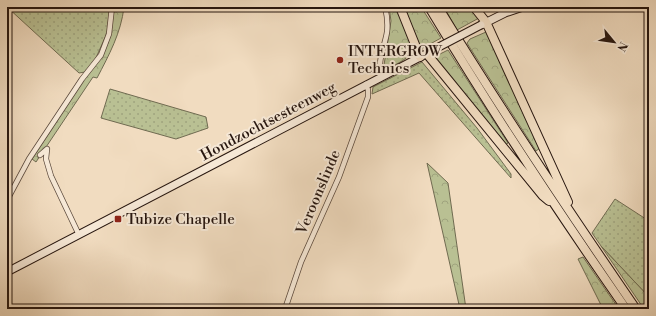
<svg xmlns="http://www.w3.org/2000/svg" width="656" height="316" font-family="'Libre Bodoni',serif">
  <style>
    .grass { fill: url(#grass-dots); stroke: #706b51 }
    .forest { fill: url(#forest-crowns); stroke: #706b51 }
    .lines { fill: none; stroke-linecap: round; stroke-linejoin: round }
    .street-casing { stroke: #5a483b; stroke-width: 6 }
    .secondary-casing { stroke: #27160f; stroke-width: 9 }
    .highway-casing { stroke: #27160f; stroke-width: 10 }
    .street { stroke: #f6e8d6; stroke-width: 4.5 }
    .secondary { stroke: #f6e8d6; stroke-width: 7 }
    .highway { stroke: #f1dcc0; stroke-width: 8 }
    .secondary-bridge-casing { stroke: #27160f; stroke-width: 9; stroke-linecap: butt }
    .secondary-bridge { stroke: #f6e8d6; stroke-width: 7 }
    .poi-dot { fill: #8f2418; stroke: #f6e8d6; stroke-width: 1.5 }
    .labels { text-anchor: middle; stroke-width: 4; stroke-linejoin: round; paint-order: stroke }
    .poi-label { font-size: 15px; fill: #27160f; stroke: #f6e8d6; text-anchor: start }
    .street-label { font-size: 15px; fill: #27160f; stroke: #f6e8d6 }
  </style>
  <defs>
    <pattern id="grass-dots" width="8" height="8" patternUnits="userSpaceOnUse"><rect width="8" height="8" fill="#b9c093"/><path d="M2 2h.1M6 6h.1" fill="none" stroke="#9fa47e" stroke-width="1.8" stroke-linecap="round"/></pattern>
    <pattern id="forest-crowns" width="20" height="18" patternUnits="userSpaceOnUse"><rect width="20" height="18" fill="#b9c093"/><path d="M2 6a3 3 0 1 1 6 0M12 15a3 3 0 1 1 6 0" fill="none" stroke="#9fa47e"/></pattern>
  </defs>
  <rect width="100%" height="100%" fill="#f1dcc0"/>
  <filter id="stains"><feTurbulence type="fractalNoise" baseFrequency=".005" numOctaves="4"/><feColorMatrix values="0 0 0 0 .2 0 0 0 0 .09 0 0 0 0 .02 0 0 0 .5 -.17"/></filter>
  <radialGradient id="worn" r=".72"><stop offset=".6" stop-color="#630" stop-opacity="0"/><stop offset="1" stop-color="#630" stop-opacity=".3"/></radialGradient>
  <!-- grass -->
  <path class="grass" d="M7,7H110L107,33L95,60L85,72L79,73Z
    M422,62L477,128L511,174V178L419,73L372,94L373,87Z
    M110,89L206,117L208,128L176,139L101,118Z
    M615,199L649,221V297L601,246L592,233Z"/>
  <!-- forest -->
  <path class="forest" d="M114,7H124C121,33 109,55 97,78L93,77L36,162L32,159L108,43Z
    M389,7H397L414,49C409,58 398,64 388,68L384,65L391,21Z
    M403,7H421L441,38L421,49Z
    M444,7H470L479,18L457,30Z
    M486,32L489,35L540,148L536,151L470,48L467,43L470,39Z
    M448,50L508,143L505,145L437,61L436,56Z
    M427,163L448,183L466,309H460Z
    M601,246L649,297V309H644Z
    M583,257L619,309H603L578,259Z"/>
  <g class="lines">
    <defs>
      <path id="street" d="M382,76C376,63 385,46 387,32C388,24 387,15 385,7
        M47,149L46,159L51,176L79,235
        M40,155L47,149
        M7,200L29,159L82,79L101,55L109,34L112,7
        M285,309L301,262L339,177L368,97V90L366,84"/>
      <path id="secondary" d="M481,25L505,13L523,7
        M7,272L424,55"/>
      <path id="highway" d="M400,7L420,57
        M429,7C491,110 557,210 626,309
        M438,7C501,110 568,210 636,309
        M474,7L486,22L568,202
        M427,54L543,196L549,201"/>
    </defs>
    <!-- street casing -->
    <use href="#street" class="street-casing"/>
    <!-- secondary casing -->
    <use href="#secondary" class="secondary-casing"/>
    <!-- highway casing -->
    <use href="#highway" class="highway-casing"/>
    <!-- street -->
    <use href="#street" class="street"/>
    <!-- secondary -->
    <use href="#secondary" class="secondary"/>
    <!-- highway -->
    <use href="#highway" class="highway"/>
    <defs>
      <path id="secondary-bridge" d="M433,50L481,25"/>
    </defs>
    <!-- secondary-bridge casing -->
    <use href="#secondary-bridge" class="secondary-bridge-casing"/>
    <!-- secondary-bridge -->
    <use href="#secondary-bridge" class="secondary-bridge"/>
  </g>
  <!-- markers -->
  <g class="poi-dot">
    <circle cx="340" cy="60" r="4"/>
    <rect x="114" y="215" width="8" height="8" rx="2"/>
  </g>
  <g class="labels">
    <!-- poi labels -->
    <g class="poi-label">
      <text x="348" y="56">INTERGROW<tspan x="348" dy="17">Technics</tspan></text>
      <text x="126" y="224">Tubize Chapelle</text>
    </g>
    <!-- street labels -->
    <g class="street-label">
      <text transform="translate(268 121) rotate(-28)" y="5">Hondzochtsesteenweg</text>
      <text transform="translate(318 192) rotate(-67)" y="5">Veroonslinde</text>
    </g>
  </g>
  <!-- margin -->
  <rect width="656" height="316" fill="none" stroke="#f1dcc0" stroke-width="24"/>
  <rect x="8" y="8" width="640" height="300" fill="none" stroke="#27160f" stroke-width="2"/>
  <rect x="12" y="12" width="632" height="292" fill="none" stroke="#27160f"/>
  <!-- north arrow -->
  <g transform="translate(614 42) rotate(119)" stroke="#f6e8d6" stroke-width="3" paint-order="stroke">
  <path d="M0-3L7 15L0 10L-7 15Z" fill="#27160f"/>
  <text y="-6" font-size="11" font-weight="bold" text-anchor="middle" fill="#27160f">N</text>
  </g>
  <rect width="100%" height="100%" filter="url(#stains)"/>
  <rect width="100%" height="100%" fill="url(#worn)"/>
</svg>
